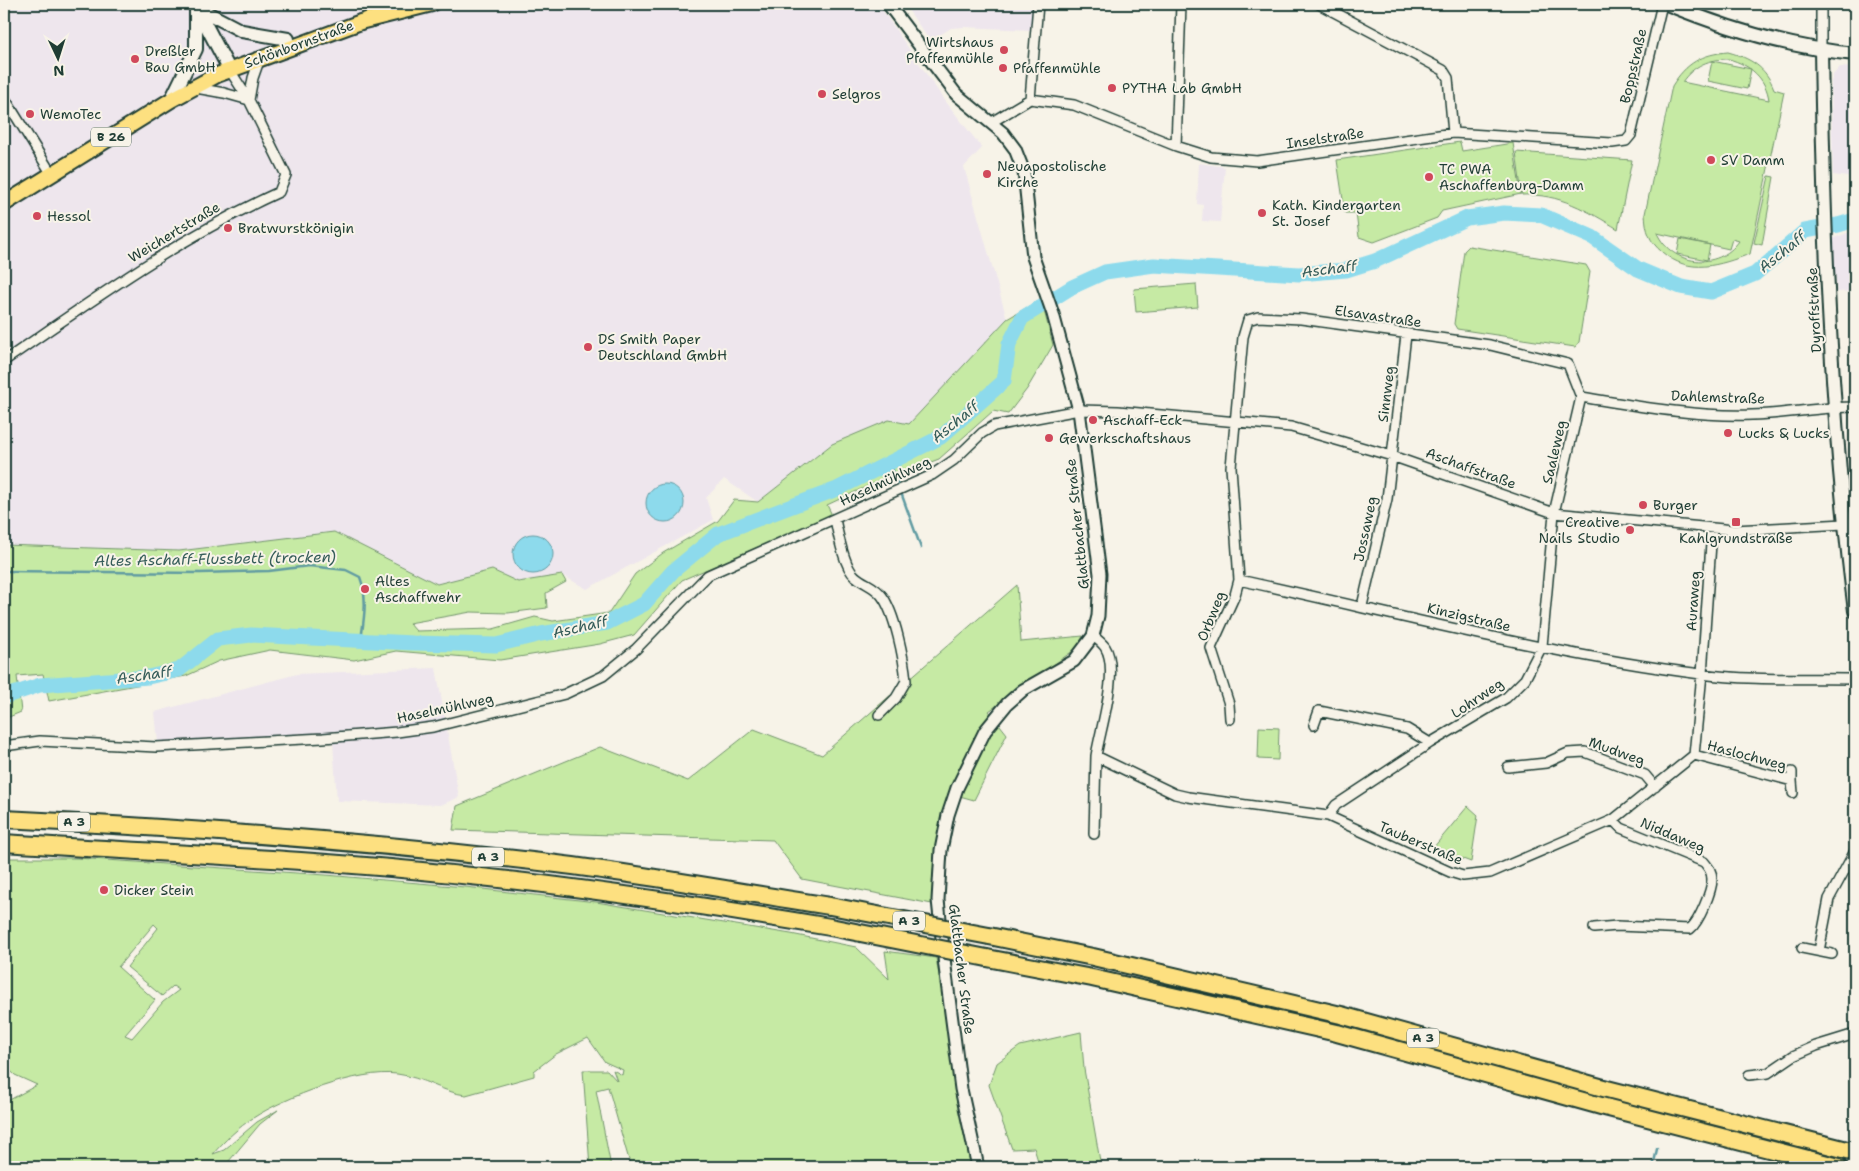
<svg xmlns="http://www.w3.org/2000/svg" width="1859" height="1171" font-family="'Shantell Sans',sans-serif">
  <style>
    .built { fill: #eee6ed }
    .green { fill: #c6eaa4; stroke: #72946c; fill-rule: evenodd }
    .water { fill: #8ddaec; stroke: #619ba2 }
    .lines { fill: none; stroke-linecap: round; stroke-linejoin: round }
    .stream { stroke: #619ba2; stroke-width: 2.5 }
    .river { stroke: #8ddaec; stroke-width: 15 }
    .minor-casing { stroke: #1f3d34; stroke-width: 12 }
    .tertiary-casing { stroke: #1f3d34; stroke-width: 15 }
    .secondary-casing { stroke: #1f3d34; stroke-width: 16 }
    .primary-casing { stroke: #1f3d34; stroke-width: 18 }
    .motorway-casing { stroke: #1f3d34; stroke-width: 20 }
    .minor { stroke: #f7f3e8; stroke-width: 9 }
    .tertiary { stroke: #f7f3e8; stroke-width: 11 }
    .secondary { stroke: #f7f3e8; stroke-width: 12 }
    .primary { stroke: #fde080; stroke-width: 14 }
    .motorway { stroke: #fde080; stroke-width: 16 }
    .motorway-bridge-casing { stroke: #1f3d34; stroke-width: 20; stroke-linecap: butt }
    .motorway-bridge { stroke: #fde080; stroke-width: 16 }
    .poi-dot { fill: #d1495b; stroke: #f7f3e8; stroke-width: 2 }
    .labels { text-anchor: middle; stroke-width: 4; stroke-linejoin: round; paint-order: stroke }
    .shield { fill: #f7f3e8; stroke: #60746a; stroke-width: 1 }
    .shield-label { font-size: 12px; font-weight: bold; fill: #1f3d34 }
    .poi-label { font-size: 14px; fill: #1f3d34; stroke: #f7f3e8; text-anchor: start }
    .street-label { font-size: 14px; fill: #1f3d34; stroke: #f7f3e8 }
    .water-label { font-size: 15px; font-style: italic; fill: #355c59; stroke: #f7f3e8 }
  </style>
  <rect width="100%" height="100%" fill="#f7f3e8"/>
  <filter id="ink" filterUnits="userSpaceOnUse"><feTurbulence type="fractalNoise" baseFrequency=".02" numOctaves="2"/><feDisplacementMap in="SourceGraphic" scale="10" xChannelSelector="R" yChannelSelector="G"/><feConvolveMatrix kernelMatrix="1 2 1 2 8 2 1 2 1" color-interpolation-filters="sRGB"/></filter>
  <g filter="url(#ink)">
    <!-- built -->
    <path class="built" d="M4,4H878L943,98L982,148L964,167L1007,319L921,419L909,424L889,420L832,444L758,502L724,479L706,498L713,520L587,589L562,575L518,582L492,570L437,584L334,532L179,551L4,545Z
      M904,4H1034L1031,30L964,27L951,28L930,41Z
      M1840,67L1855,68V178L1833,175L1831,82L1833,75Z
      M1199,163L1225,167L1220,222L1202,221L1203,205L1197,204Z
      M1855,230V291L1837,292L1832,239Z
      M436,668L459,797L441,805L337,801L333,742L159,753L155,712L297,674Z"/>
    <!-- green -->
    <path class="green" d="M1728,52C1750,58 1766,67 1774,89L1784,92L1750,254C1719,265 1690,276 1662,252C1649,241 1646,231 1645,214L1672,86C1686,63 1702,54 1728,52ZM1729,59C1750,65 1766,78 1769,100L1682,82C1694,65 1709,59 1729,59ZM1657,233L1729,249L1732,239L1739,241C1718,271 1672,266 1657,233Z
      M1712,61L1751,69L1747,89L1708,81Z
      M1460,142L1462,151L1513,143L1521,194L1442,211L1437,218L1374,242L1359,237L1356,213H1345L1337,160Z
      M1516,152L1632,160L1618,229C1588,211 1559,193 1522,195Z
      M1769,176L1774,177L1762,245L1754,243Z
      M1680,239L1710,245L1707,260L1677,254Z
      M1469,246L1586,265L1590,272L1579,342L1575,347L1457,329L1454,324L1464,251Z
      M1196,284L1198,307L1136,312L1134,289Z
      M1041,299L1053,345L1027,389L1008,414L993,411L939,459L870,485L827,505L832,515L682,580L634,635L600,644L500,660L396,651L354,660L270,650L219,661L186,676L49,701L43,674L17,676L21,712L4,719V545L179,551L334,532L437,584L492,570L518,582L562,575L566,582L546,593L547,608L508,613L471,612L409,623L416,631L493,629L535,617L553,621L609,613L635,574L663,553L718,521L734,500L758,502L832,444L889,420L909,424L1007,319Z
      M1017,585L1021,642L1083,636L1077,648L989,711L1007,734L974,800L949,793L935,848L932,904L802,879L773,840L453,830L457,806L600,747L688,781L754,729L822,755Z
      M1259,727L1279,728L1278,760L1258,759Z
      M1468,806L1478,815L1471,862L1433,848Z
      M4,858H77L326,875L465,887L596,902L791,934L856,947L889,979L885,951L936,958L972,1167H631L608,1087L596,1090L611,1167H590L583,1070H607L617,1081L613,1070L622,1075L623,1070L605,1062L588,1038L556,1054L534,1071V1076L466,1095C444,1093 423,1077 397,1074C359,1069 285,1097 253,1118C239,1127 224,1141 213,1154L224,1150L257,1122L278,1110L260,1124L224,1167H4V1103L37,1085L15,1075L4,1065ZM154,924L158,928L127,967L162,996L173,986L179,990L163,1002L132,1038L125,1035L155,1000L118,967Z
      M1081,1032L1084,1069L1101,1167H1040L1034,1148L1012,1149L989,1085L997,1063L1020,1046Z"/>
    <!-- water -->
    <path class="water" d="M646 503a19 19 0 1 1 38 0a19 19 0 1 1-38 0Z
      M513 554a20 20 0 1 1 40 0a20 20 0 1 1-40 0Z"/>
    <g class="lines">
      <!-- stream -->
      <path class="stream" d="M890,462L921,548
        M4,571L200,573L269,571L309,566L346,570L360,577C368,598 364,618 361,640
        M1653,1167L1657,1149"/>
      <!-- river -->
      <path class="river" d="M4,697L40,685L148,677L179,670L218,639L251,635L413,643L496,645L541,634L607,623L644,604L673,571L718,534L837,489L941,437L1004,381L1009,344L1022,318L1072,287L1105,272L1154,265L1299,274L1346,270L1375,261L1467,218L1504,213L1541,215L1592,237L1638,269L1681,287L1711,292L1755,274L1805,231L1838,225L1855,220"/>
      <defs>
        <path id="minor" d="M1319,4L1443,70L1448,78L1453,133
          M1821,4V50
          M196,88L224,93L249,100
          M4,97L51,173
          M1030,99L1074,105L1176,146L1211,157L1257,161L1453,133L1612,143L1626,141L1631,135L1662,4
          M249,100L253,78L260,58
          M992,122L1030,99L1038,4
          M1176,146L1181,4
          M4,361C93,300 180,237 279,192L286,175L249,100L229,69
          M1581,397C1637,406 1695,417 1752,415C1787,414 1821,407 1855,407
          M835,519C838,534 844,567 855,576C864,584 875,586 882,596C895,613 904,659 906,681L896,698L879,715
          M1239,580C1392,613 1545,654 1701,674C1752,681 1804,678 1855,679
          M1362,606L1387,499L1406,335
          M1093,636C1097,639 1102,643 1105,647C1120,670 1100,730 1096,756
          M1230,719L1229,704L1211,648L1235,595L1239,580L1231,467L1243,337L1248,320L1258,317L1301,319L1490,345L1568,364L1581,397
          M1314,725L1319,711L1407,729L1430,743
          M4,746L40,741L156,747L323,738L397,732L433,727L565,694L603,676L636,649L708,575L932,475L954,460L982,433L994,426L1079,410L1118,411L1291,427L1392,456L1554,513L1734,530L1844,524
          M1694,755L1792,781V772
          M1508,767L1546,763L1568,753L1585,752L1645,775L1655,787
          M1792,781L1793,793
          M1328,816L1336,805L1430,743L1506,698L1525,679L1542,646L1554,513L1581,397
          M1094,834L1096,756L1175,794L1188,797L1328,816L1450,872L1463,876L1490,873L1613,820L1694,755L1702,674L1712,529
          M1594,928L1617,926L1690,929C1699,922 1712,891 1712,879C1712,872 1709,868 1704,862L1621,828L1613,820
          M1802,948L1832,954
          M1819,951L1829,899L1855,851
          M1749,1075L1768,1073L1793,1056L1816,1046L1855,1034"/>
        <path id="tertiary" d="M888,4L956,94L1003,133L1015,149L1024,172L1033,257L1053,314L1079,410L1100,574L1098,616L1093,636L1074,661L1023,690L1007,704L985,731L957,788L948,815L941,850L938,900L945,967L961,1089L978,1167
          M1844,524H1855"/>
        <path id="secondary" d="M1667,4C1728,29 1789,48 1855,54
          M196,7L242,31L288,39
          M198,10L229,69
          M1821,50C1824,238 1831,425 1855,611
          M171,100L196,49V7"/>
        <path id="primary" d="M360,22L432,4
          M4,204L171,100L217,75L369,19"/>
        <path id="motorway" d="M4,819C189,828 373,842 557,864C648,875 739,892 830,906
          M4,843C159,853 316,859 471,876C591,888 711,907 830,927
          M989,936L1093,957L1341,1015L1607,1089L1855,1152
          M987,958L1092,978L1337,1033L1601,1106L1839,1167"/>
      </defs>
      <!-- minor casing -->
      <use href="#minor" class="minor-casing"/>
      <!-- tertiary casing -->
      <use href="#tertiary" class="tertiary-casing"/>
      <!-- secondary casing -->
      <use href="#secondary" class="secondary-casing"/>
      <!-- primary casing -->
      <use href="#primary" class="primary-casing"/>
      <!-- motorway casing -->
      <use href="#motorway" class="motorway-casing"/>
      <!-- minor -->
      <use href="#minor" class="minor"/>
      <!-- tertiary -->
      <use href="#tertiary" class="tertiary"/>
      <!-- secondary -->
      <use href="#secondary" class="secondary"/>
      <!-- primary -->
      <use href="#primary" class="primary"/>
      <!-- motorway -->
      <use href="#motorway" class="motorway"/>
      <defs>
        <path id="motorway-bridge" d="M830,906L989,936
          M830,927L987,958"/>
      </defs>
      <!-- motorway-bridge casing -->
      <use href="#motorway-bridge" class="motorway-bridge-casing"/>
      <!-- motorway-bridge -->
      <use href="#motorway-bridge" class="motorway-bridge"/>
    </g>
  </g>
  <!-- markers -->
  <g class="poi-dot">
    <circle cx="1004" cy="50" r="5"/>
    <circle cx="135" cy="59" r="5"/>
    <circle cx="1003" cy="68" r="5"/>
    <circle cx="1112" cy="88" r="5"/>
    <circle cx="822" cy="94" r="5"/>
    <circle cx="30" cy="114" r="5"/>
    <circle cx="1711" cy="160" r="5"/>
    <circle cx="987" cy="174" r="5"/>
    <circle cx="1429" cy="177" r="5"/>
    <circle cx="1262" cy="213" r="5"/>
    <circle cx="37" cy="216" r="5"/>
    <circle cx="228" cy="228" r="5"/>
    <circle cx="588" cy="347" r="5"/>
    <circle cx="1093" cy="420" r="5"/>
    <circle cx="1728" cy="433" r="5"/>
    <circle cx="1049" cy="438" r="5"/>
    <circle cx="1643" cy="505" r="5"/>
    <rect x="1731" y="517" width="10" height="10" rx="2.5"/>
    <circle cx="1630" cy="530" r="5"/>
    <circle cx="365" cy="589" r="5"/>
    <circle cx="104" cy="890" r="5"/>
  </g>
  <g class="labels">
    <!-- shield labels -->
    <g class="shield">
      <rect x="91" y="127.5" width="40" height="19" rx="4"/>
      <rect x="58" y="812.5" width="32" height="19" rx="4"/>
      <rect x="472" y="847.5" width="32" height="19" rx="4"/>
      <rect x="893" y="911.5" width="32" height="19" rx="4"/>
      <rect x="1407" y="1028.5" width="32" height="19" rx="4"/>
    </g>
    <g class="shield-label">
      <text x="111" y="141">B 26</text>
      <text x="74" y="826">A 3</text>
      <text x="488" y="861">A 3</text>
      <text x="909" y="925">A 3</text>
      <text x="1423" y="1042">A 3</text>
    </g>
    <!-- poi labels -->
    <g class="poi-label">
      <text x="994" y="47" text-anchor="end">Wirtshaus<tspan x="994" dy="16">Pfaffenmühle</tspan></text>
      <text x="145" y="56">Dreßler<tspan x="145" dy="16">Bau GmbH</tspan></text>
      <text x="1013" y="73">Pfaffenmühle</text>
      <text x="1122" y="93">PYTHA Lab GmbH</text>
      <text x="832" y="99">Selgros</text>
      <text x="40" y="119">WemoTec</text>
      <text x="1721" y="165">SV Damm</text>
      <text x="997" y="171">Neuapostolische<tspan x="997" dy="16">Kirche</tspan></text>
      <text x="1439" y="174">TC PWA<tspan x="1439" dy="16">Aschaffenburg-Damm</tspan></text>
      <text x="1272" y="210">Kath. Kindergarten<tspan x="1272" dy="16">St. Josef</tspan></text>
      <text x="47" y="221">Hessol</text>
      <text x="238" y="233">Bratwurstkönigin</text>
      <text x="598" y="344">DS Smith Paper<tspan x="598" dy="16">Deutschland GmbH</tspan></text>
      <text x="1103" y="425">Aschaff-Eck</text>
      <text x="1738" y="438">Lucks &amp; Lucks</text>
      <text x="1059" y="443">Gewerkschaftshaus</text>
      <text x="1653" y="510">Burger</text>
      <text x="1620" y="527" text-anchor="end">Creative<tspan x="1620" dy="16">Nails Studio</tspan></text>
      <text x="1736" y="543" text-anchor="middle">Kahlgrundstraße</text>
      <text x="375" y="586">Altes<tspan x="375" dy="16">Aschaffwehr</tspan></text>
      <text x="114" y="895">Dicker Stein</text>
    </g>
    <!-- street labels -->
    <g class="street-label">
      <text transform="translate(299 44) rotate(-20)" y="5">Schönbornstraße</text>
      <text transform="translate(1633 66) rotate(-77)" y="5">Boppstraße</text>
      <text transform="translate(1325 138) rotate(-8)" y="5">Inselstraße</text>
      <text transform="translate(174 232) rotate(-31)" y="5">Weichertstraße</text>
      <text transform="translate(1814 310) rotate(-93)" y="5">Dyroffstraße</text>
      <text transform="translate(1378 316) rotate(8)" y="5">Elsavastraße</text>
      <text transform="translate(1386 394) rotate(-83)" y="5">Sinnweg</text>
      <text transform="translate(1718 397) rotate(2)" y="5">Dahlemstraße</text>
      <text transform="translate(1554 452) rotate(-77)" y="5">Saaleweg</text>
      <text transform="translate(1471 468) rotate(20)" y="5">Aschaffstraße</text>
      <text transform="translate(885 481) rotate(-25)" y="5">Haselmühlweg</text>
      <text transform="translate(1077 524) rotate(-96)" y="5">Glattbacher Straße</text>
      <text transform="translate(1365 529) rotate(-78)" y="5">Jossaweg</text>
      <text transform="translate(1693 601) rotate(-86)" y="5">Auraweg</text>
      <text transform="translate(1211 616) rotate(-68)" y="5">Orbweg</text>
      <text transform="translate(1469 617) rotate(13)" y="5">Kinzigstraße</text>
      <text transform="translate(1477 698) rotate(-34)" y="5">Lohrweg</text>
      <text transform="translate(445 708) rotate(-12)" y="5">Haselmühlweg</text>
      <text transform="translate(1617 751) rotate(20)" y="5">Mudweg</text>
      <text transform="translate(1747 755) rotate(15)" y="5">Haslochweg</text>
      <text transform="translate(1673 835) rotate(23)" y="5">Niddaweg</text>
      <text transform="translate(1421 843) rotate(23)" y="5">Tauberstraße</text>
      <text transform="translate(962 969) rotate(83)" y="5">Glattbacher Straße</text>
    </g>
    <!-- water labels -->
    <g class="water-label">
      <text transform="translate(1782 252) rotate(-39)" y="5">Aschaff</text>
      <text transform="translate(1329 269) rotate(-7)" y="5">Aschaff</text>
      <text transform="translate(955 422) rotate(-39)" y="5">Aschaff</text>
      <text transform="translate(215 559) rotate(-1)" y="5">Altes Aschaff-Flussbett (trocken)</text>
      <text transform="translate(580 627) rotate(-13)" y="5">Aschaff</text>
      <text transform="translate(144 675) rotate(-8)" y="5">Aschaff</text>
    </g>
  </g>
  <!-- margin -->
  <rect width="1859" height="1171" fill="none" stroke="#f7f3e8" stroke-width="20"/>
  <rect x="10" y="10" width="1839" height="1151" fill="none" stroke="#1f3d34" stroke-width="2" filter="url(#ink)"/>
  <!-- north arrow -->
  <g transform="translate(58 58) rotate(176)" stroke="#f7f3e8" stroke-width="4" paint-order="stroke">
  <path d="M0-4L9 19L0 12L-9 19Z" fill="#1f3d34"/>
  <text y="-8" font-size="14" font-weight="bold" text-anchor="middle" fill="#1f3d34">N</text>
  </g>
</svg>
